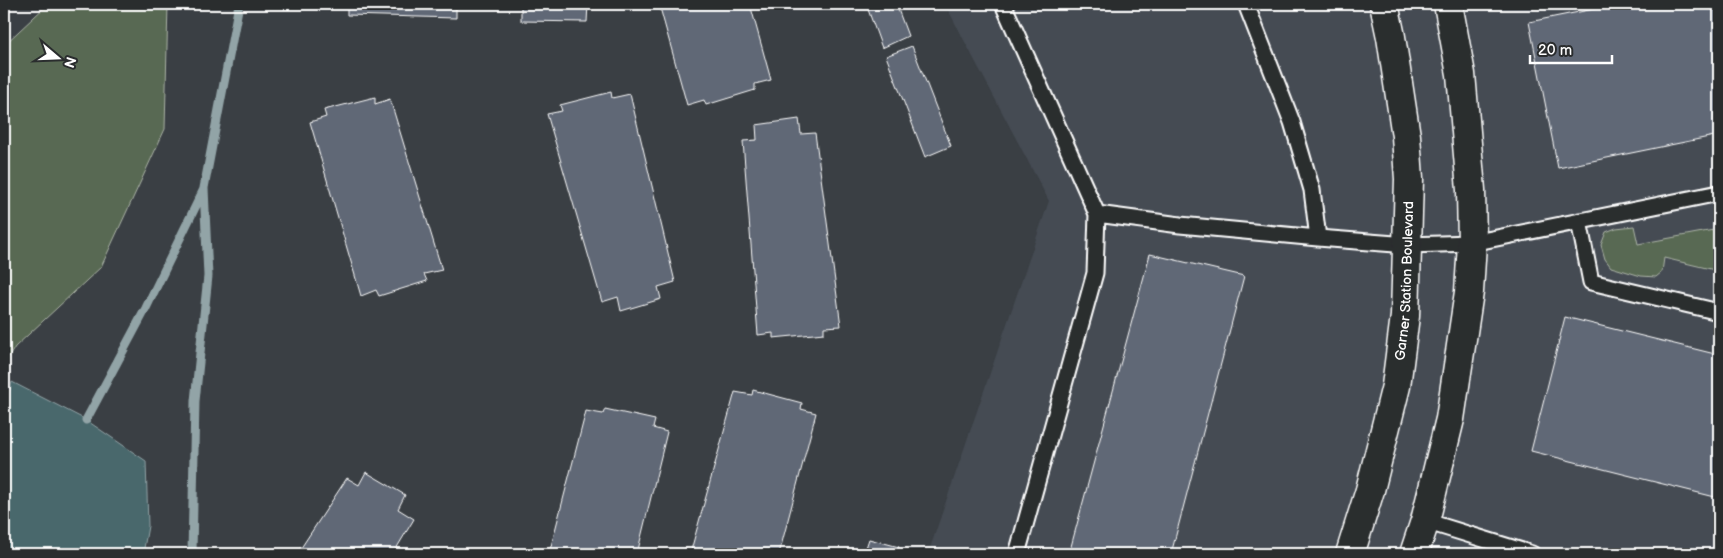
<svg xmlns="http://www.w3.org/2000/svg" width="1723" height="558" font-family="'Balsamiq Sans',sans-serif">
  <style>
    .built { fill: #454b53 }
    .green { fill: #596952; stroke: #acb4a8 }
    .water { fill: #4a676c; stroke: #92a4a7 }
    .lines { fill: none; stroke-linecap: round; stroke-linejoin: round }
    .stream { stroke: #92a4a7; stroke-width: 9 }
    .building { fill: #606876; stroke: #fff }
    .lane-casing { stroke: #fff; stroke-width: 19 }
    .secondary-casing { stroke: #fff; stroke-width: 31 }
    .lane { stroke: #2a2d2e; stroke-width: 15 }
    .secondary { stroke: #2a2d2e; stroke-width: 28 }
    .labels { text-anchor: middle; stroke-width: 4; stroke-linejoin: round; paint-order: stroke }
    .street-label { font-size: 14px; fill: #fff; stroke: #2a2d2e }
  </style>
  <rect width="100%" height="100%" fill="#3a3f44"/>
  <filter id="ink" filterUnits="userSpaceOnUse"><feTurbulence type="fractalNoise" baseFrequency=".02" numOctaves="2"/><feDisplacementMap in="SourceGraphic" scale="10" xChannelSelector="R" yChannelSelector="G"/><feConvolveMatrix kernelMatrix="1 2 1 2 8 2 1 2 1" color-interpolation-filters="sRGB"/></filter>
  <g filter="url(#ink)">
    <!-- built -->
    <path class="built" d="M945,4H1719V554H928L1049,201Z"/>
    <!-- green -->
    <path class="green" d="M48,4H168L165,129L101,267L15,347L4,365V45Z
      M1634,226L1638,244L1719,229V271L1664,258L1662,272L1656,277L1641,276L1611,267L1605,259L1601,245L1606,232L1616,228Z"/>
    <!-- water -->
    <path class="water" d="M12,382L86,420L146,461L148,526L143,554H4V411Z"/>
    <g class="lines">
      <!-- stream -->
      <path class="stream" d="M86,420L146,308L204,189
        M192,554L195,401L208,276L204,188L239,4"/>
    </g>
    <!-- building -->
    <path class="building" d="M347,4H456V18L347,15Z
      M521,4H588L587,22L521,21Z
      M659,4H750L771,80L755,84V90L706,105L704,100L687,105Z
      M866,4H896L908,36L882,48Z
      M1619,4H1719V135L1558,168L1529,22Z
      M912,46L951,146L925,157L886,56Z
      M611,92L612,98L630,94L675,282L658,287L661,299L621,311L618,297L602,302L547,114L562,111L560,105Z
      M375,97V104L390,99L442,270L424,274L427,281L379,296L376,290L361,296L310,122L326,117L324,110Z
      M799,119L801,134L815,133L841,326L824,327V333L773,338V333L758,335L743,141L757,140L756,125Z
      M1150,254L1244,276L1171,554H1069Z
      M1565,317L1719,355V498L1531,451Z
      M753,390L802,403L801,409L816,413L779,554H690L735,392L752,395Z
      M605,409L655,420L653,428L667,432L637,554H549L586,411L603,414Z
      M366,472L405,495L398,509L414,519L393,554H297L347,478L359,485Z
      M869,539L899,547L897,554H864Z"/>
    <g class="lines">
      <defs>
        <path id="lane" d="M1003,4L1097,214
          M1246,4L1292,122L1312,190L1318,238
          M1579,221L1591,282L1719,312
          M1425,521L1532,554
          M1017,554L1095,273L1097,214L1180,225L1318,238L1408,245L1472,243L1719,193"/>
        <g id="secondary">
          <path id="s1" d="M1350,554L1370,490L1396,386L1405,316L1409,179L1406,136L1391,37L1384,4"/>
          <path d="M1414,554L1425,521L1450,419L1469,292L1472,243L1471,190L1461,74L1448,4"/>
        </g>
      </defs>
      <!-- lane casing -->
      <use href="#lane" class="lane-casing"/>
      <!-- secondary casing -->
      <use href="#secondary" class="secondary-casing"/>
      <!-- lane -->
      <use href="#lane" class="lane"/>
      <!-- secondary -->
      <use href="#secondary" class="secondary"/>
    </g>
  </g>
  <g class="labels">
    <!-- street labels -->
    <g class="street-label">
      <text dy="5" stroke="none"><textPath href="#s1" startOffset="280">Garner Station Boulevard</textPath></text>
    </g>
  </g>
  <!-- margin -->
  <rect width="1723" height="558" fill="none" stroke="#2a2d2e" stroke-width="20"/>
  <rect x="10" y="10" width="1703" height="538" fill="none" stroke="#fff" stroke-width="2" filter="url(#ink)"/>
  <!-- north arrow -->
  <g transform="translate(58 58) rotate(109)" stroke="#2a2d2e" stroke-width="4" paint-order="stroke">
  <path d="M0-4L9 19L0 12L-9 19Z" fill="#ffffff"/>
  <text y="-8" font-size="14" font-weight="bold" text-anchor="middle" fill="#ffffff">N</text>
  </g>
  <!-- scale -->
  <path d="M1530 55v8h82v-8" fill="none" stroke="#ffffff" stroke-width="2.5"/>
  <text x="1538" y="55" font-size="15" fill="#ffffff" stroke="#2a2d2e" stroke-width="4" paint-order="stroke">20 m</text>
</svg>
